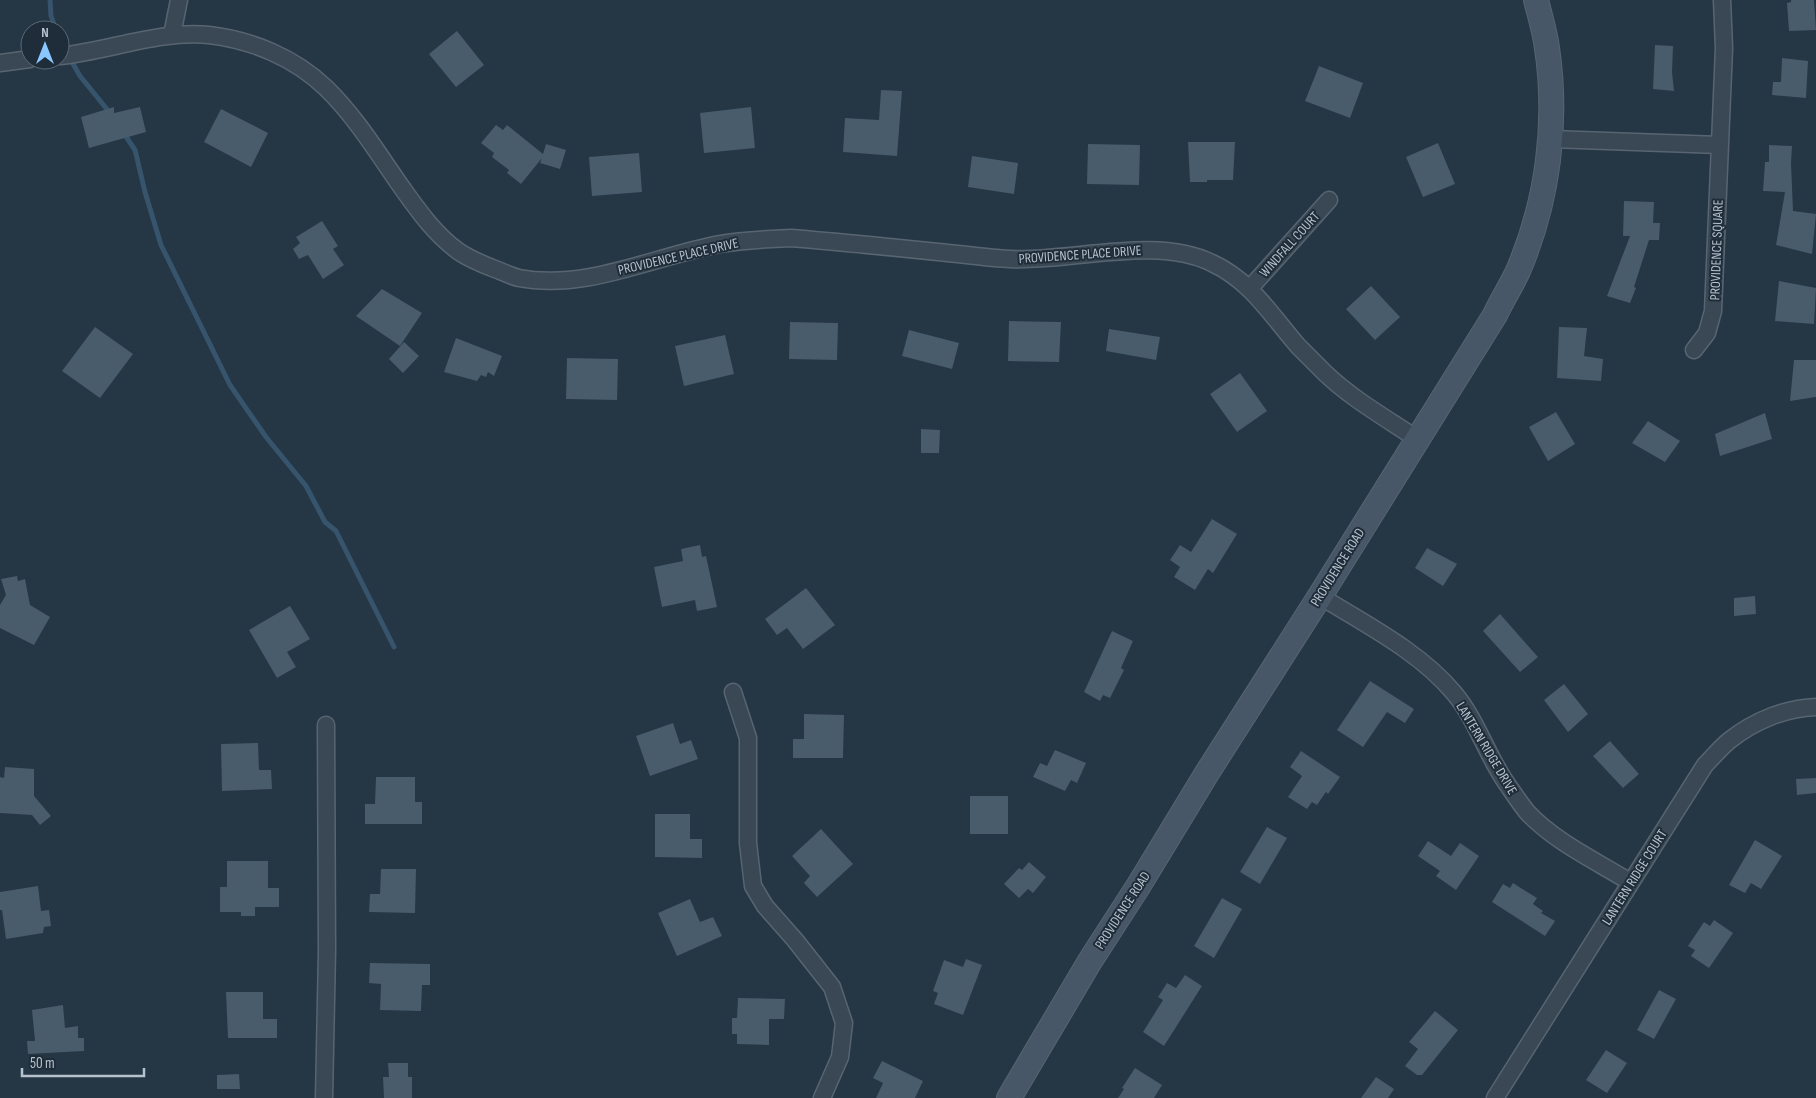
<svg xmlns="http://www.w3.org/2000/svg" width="1816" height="1098" font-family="'Sofia Sans Condensed',sans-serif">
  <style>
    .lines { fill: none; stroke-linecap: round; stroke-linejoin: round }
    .stream { stroke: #37546d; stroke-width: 5 }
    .building { fill: #485c6b }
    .street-casing { stroke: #586571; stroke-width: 19 }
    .secondary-casing { stroke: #586571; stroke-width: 26 }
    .street { stroke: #394854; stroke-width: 16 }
    .secondary { stroke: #475767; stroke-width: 24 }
    .labels { text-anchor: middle; stroke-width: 4; stroke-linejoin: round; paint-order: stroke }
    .street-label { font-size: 14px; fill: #b7c2cd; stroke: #1e2d39 }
  </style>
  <rect width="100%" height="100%" fill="#253645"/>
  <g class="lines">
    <!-- stream -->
    <path class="stream" d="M50,0L51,16L56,30
      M60,41L80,76L110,113
      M123,132L135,150L145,192L161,245L230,385L266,437L306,486L325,522L336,531L394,647"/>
  </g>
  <!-- building -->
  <path class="building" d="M1791,0H1814L1816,30L1789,31L1787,3L1791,2Z
    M457,31L484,65L456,87L429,54Z
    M1655,45L1673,46L1672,72L1674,91L1653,89Z
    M1782,58L1808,61L1806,98L1772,95L1773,82H1781Z
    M1319,66L1363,83L1350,118L1305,101Z
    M881,90L902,91L897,156L843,152L845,118L879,120Z
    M114,107V113L140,107L146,132L89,148L81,117Z
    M751,107L755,148L704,153L700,113Z
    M221,109L268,133L251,167L204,142Z
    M496,125L503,130L507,125L543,154L546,144L566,150L560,169L540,163L542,158L521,184L507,173L509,170L492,157L494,153L481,143Z
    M1188,142H1235L1233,180H1207V182H1190Z
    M1438,143L1455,184L1423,197L1406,157Z
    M1088,144L1140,145L1139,185L1087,184Z
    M1769,145L1792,146L1791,163L1793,211L1816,214L1812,254L1776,245L1785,192L1763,191L1765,162H1769Z
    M639,153L642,192L592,196L589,157Z
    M972,156L1018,163L1014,194L968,187Z
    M1624,201L1654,202L1653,223H1660L1659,240H1649L1634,287L1636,288L1630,303L1607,296L1630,236H1623Z
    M322,221L338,246L333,249L344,265L323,279L308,255L299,259L293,249L300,243L296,237Z
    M1779,281L1816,288L1814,324L1775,321Z
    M1371,286L1400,317L1375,340L1346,309Z
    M382,289L422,313L400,346L356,316Z
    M1009,321L1061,322L1059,362L1008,361Z
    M790,322L838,323L837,360L789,359Z
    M95,327L133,354L100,398L62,371Z
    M1559,327L1587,328L1584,356L1603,359L1601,381L1557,378Z
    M1109,329L1160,337L1156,360L1106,351Z
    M909,330L959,343L952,369L902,356Z
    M725,335L734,374L684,386L675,346Z
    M456,338L502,356L494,376L488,372L486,377L481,375L477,381L444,372Z
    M404,342L419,356L403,373L389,359Z
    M567,358L618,359L617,400L566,399Z
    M1794,360H1816V397L1790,401Z
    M1240,373L1267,411L1237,432L1210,394Z
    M1556,412L1575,444L1548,461L1529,427Z
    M1765,413L1772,439L1720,456L1715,434Z
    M1648,421L1680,441L1665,462L1632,443Z
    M921,429L940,430L939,453H921Z
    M1212,519L1237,534L1213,573L1208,569L1195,590L1174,577L1180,567L1170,560L1180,545L1191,552Z
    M700,545L702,557L706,556L717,607L697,611L695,600L662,607L654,567L683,561L681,549Z
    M1427,548L1457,564L1443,586L1415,568Z
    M17,576L18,581L25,579L30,605L50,617L34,645L0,628V605L6,595L1,579Z
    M806,588L835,625L803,649L787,628L777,635L765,619Z
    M1755,596L1756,614L1734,616V598Z
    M290,606L310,639L287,652L296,667L277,678L249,630Z
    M1500,614L1538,657L1520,672L1483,631Z
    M1112,631L1133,641L1121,668L1124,670L1110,698L1103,695L1100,701L1084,692Z
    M1370,681L1414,709L1405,723L1387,712L1363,747L1337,730Z
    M1564,684L1588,714L1568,732L1544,700Z
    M804,714L844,715L843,758H793V739H804Z
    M673,723L680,744L691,740L698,759L650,776L636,736Z
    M1610,741L1639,774L1623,788L1593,756Z
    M258,743L259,770H271L272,789L222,791L221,744Z
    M1055,750L1086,763L1077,783L1071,780L1065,791L1033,777L1040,763L1047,766Z
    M1301,751L1340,777L1328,794L1326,792L1317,805L1312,802L1307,809L1288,797L1302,776L1290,767Z
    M5,767L34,769V796L51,816L40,825L32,815L0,813V777L4,778Z
    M376,777H415V802H422V824H365V804H375Z
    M1816,778V793L1797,795L1796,779Z
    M970,796H1008V834H970Z
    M655,814H690V839H702V858L655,857Z
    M1267,827L1287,838L1260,884L1240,872Z
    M821,829L853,864L817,897L804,883L810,876L792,856Z
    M1755,840L1782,856L1761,889L1751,883L1745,893L1729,885Z
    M1428,841L1451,856L1460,843L1479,856L1456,890L1436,876L1440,871L1418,856Z
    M227,861H268V888H279V907H255V916H241V912H220V887H227Z
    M1029,862L1046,877L1033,893L1028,889L1019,898L1004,884L1019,868L1022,870Z
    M381,869H416L415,913L369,912L370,894H380Z
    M1513,883L1537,898L1533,904L1543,911L1541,913L1555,921L1545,936L1492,902L1503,884L1510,888Z
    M38,886L41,911L49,910L51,926L44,927L43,933L6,939L2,910H0V892Z
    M1222,898L1242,909L1214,958L1194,946Z
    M690,899L700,922L713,917L722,936L677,956L658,913Z
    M1714,920L1733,933L1709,968L1691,956L1695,950L1688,946L1704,922L1710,926Z
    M966,959L982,965L963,1015L934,1004L938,993L933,991L944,960L963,967Z
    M370,963L430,964V985H422L421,1011L380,1010L381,984L369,983Z
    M1185,975L1202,986L1164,1046L1143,1032L1163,1000L1158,997L1167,983L1176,988Z
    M1659,990L1676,999L1654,1039L1637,1030Z
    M226,992H263V1019H277V1038H228Z
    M738,998L785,999L784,1019H769V1045L737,1044V1034H732V1018H737Z
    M63,1005L65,1028L78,1026V1038H84V1051L28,1054L27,1041H35L32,1010Z
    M1435,1011L1458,1030L1422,1075H1417L1405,1066L1418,1049L1409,1042Z
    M1606,1050L1627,1063L1607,1093L1586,1080Z
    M882,1061L923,1081L915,1098H876L883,1083L873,1078Z
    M388,1063H408V1077H412V1098H384L383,1077H389Z
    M1135,1068L1162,1085L1154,1098H1118L1124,1089L1122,1088Z
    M239,1074L240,1089H217V1075Z
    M1376,1077L1394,1089L1388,1098H1361Z"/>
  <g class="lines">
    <defs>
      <path id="street" d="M172,35L179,0
        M60,56C108,51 161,30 209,35C252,40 295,58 326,88C357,118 380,157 405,192C420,213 436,235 458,251C469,259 482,264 495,269C503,272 511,276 519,278C587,291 654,256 720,244C744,240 767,239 791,238C840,242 889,247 938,252C962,254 986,258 1010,259C1072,262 1156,235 1212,263C1251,281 1271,315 1298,346C1307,355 1316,364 1325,373C1352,399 1386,418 1417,439
        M0,63L30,59
        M1551,139L1720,145
        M1250,288L1329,200
        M1694,350L1707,333L1713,311L1724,48L1722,0
        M1320,596C1366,625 1419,651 1454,693C1476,719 1486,753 1505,781C1512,791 1519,802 1527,812C1555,842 1596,861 1630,882
        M733,692L748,738V843L753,886L765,906L795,940L832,987L844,1023L840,1057L822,1098
        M324,1098L327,951L326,725
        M1495,1098L1705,765C1713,757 1721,747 1730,740C1754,721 1785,708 1816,707"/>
      <path id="secondary" d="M1009,1098L1090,961L1139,885L1207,773L1320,596L1495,315C1502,300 1511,286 1518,271C1548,201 1558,123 1547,48C1545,32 1540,16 1536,0"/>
    </defs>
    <!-- street casing -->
    <use href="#street" class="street-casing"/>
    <!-- secondary casing -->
    <use href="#secondary" class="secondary-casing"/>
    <!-- street -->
    <use href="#street" class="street"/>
    <!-- secondary -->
    <use href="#secondary" class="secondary"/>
  </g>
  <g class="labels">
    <!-- street labels -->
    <g class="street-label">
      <text transform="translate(1289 244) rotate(-48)" y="5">WINDFALL COURT</text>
      <text transform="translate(1716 250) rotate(-88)" y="5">PROVIDENCE SQUARE</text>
      <text transform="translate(1080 254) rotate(-4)" y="5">PROVIDENCE PLACE DRIVE</text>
      <text transform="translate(678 256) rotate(-13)" y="5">PROVIDENCE PLACE DRIVE</text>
      <text transform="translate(1337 567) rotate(-58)" y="5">PROVIDENCE ROAD</text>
      <text transform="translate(1487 748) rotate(59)" y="5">LANTERN RIDGE DRIVE</text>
      <text transform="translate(1634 877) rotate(-58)" y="5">LANTERN RIDGE COURT</text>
      <text transform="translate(1122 910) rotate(-57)" y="5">PROVIDENCE ROAD</text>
    </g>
  </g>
  <!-- north arrow -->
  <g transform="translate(45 45)"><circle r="24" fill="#1e2d39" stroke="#5b6974"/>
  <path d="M0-4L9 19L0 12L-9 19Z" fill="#8ac6ff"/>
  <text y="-8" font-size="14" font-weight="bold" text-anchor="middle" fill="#b7c2cd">N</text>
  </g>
  <!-- scale -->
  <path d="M22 1068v8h122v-8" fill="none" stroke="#b7c2cd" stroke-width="2.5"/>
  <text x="30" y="1068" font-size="15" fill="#b7c2cd" stroke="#1e2d39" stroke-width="4" paint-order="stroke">50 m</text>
</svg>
